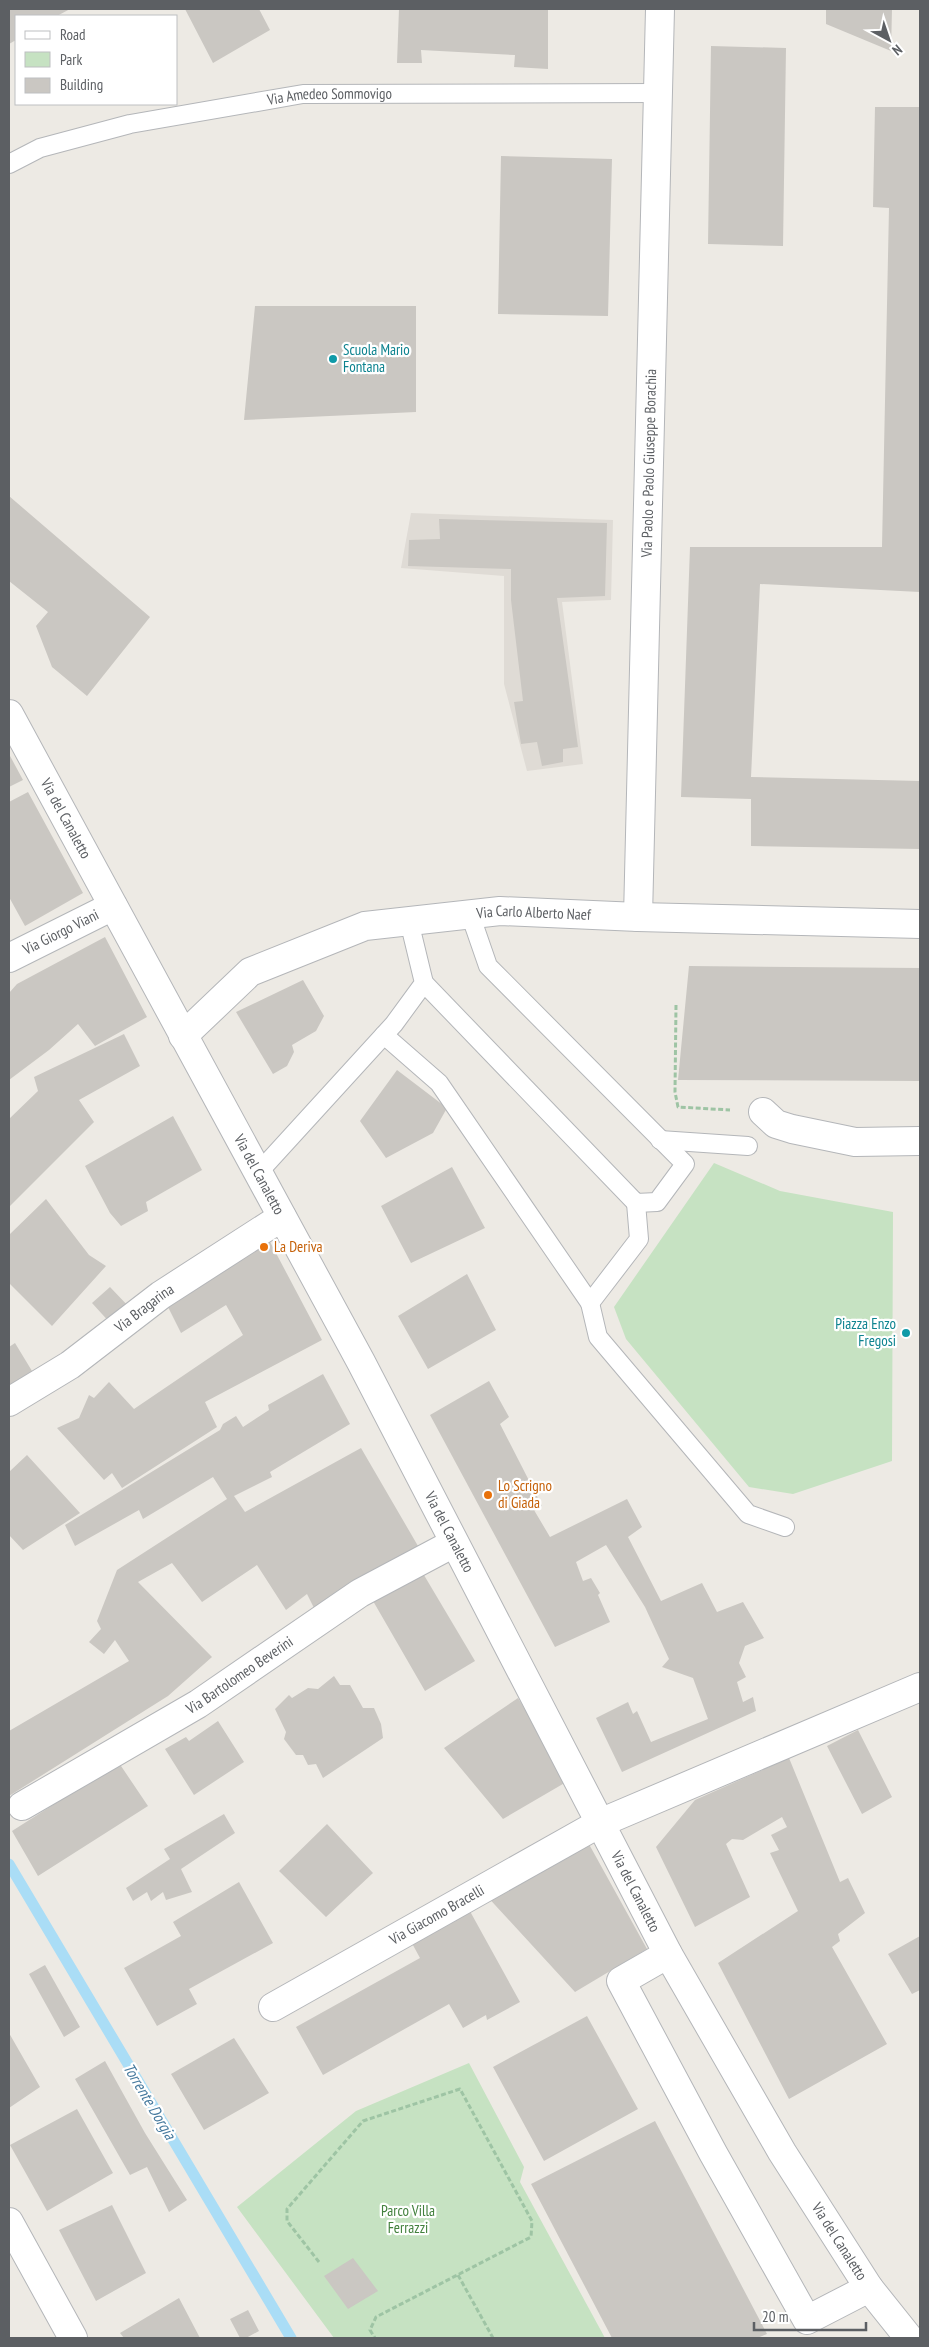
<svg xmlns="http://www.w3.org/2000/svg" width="929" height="2347" font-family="'PT Sans Narrow',sans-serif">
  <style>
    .education { fill: #dfdbd5 }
    .green { fill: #c6e2c2 }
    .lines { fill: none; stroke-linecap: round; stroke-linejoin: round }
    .stream { stroke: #aaddf6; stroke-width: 11 }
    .building { fill: #cac7c2 }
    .lane-casing { stroke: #b4b6b9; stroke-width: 20 }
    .street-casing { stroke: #b4b6b9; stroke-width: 30 }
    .path { stroke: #9ec4a4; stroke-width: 3; stroke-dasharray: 5 2.5; stroke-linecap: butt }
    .lane { stroke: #fff; stroke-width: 18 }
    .street { stroke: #fff; stroke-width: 28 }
    .culture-dot { fill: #0f9aa8; stroke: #fff; stroke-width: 2 }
    .food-dot { fill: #e8710a; stroke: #fff; stroke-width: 2 }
    .labels { text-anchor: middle; stroke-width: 4.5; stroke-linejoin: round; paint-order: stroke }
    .street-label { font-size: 15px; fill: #5c5f63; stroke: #fff }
    .culture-label { font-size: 15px; fill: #0d838f; stroke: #fff; text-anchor: start }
    .food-label { font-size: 15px; fill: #c56008; stroke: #fff; text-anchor: start }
    .park-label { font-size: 15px; fill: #42803d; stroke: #fff }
    .water-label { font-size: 16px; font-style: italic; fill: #477a9e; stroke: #fff }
  </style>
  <rect width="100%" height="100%" fill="#edeae4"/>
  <!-- education -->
  <path class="education" d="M411,513L613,520L611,600L562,602L583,764L527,771L504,684V576L401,568Z"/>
  <!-- green -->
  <path class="green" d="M714,1163L780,1191L893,1212L892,1461L793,1494L749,1487L626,1339L614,1307Z
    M469,2063L524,2167L520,2182L605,2338H334L237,2207L356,2111Z"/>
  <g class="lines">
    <!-- stream -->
    <path class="stream" d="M9,1864L291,2338"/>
  </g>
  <!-- building -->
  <path class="building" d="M9,9H70L57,16H16V40L9,44Z
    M185,9H259L270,30L213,63Z
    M399,9H548V69L514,67L515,55L421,50L422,63H397Z
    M826,9H892L891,51L826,24Z
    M711,46L786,48L783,246L708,244Z
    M875,107H920V592L760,584L751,777L920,781V849L751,846V799L681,797L690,547H882L889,208L873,207Z
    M501,156L612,159L608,316L498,314Z
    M255,306H416V412L244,420Z
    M9,496L150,617L87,696L52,667L36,626L48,612L9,581Z
    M439,519L607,523L605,596L557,598L578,747L563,749V762L542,766L537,742L521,744L514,702L523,701L511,600V569L408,566L409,540L440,539Z
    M9,754L23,780L9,787Z
    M28,792L83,893L25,926L9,897V802Z
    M105,937L147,1017L95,1046L78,1024L49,1050L9,1080V993L17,984Z
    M689,966L920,968V1081L678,1080Z
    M303,980L324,1016L316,1031L292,1045L294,1052L287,1066L273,1074L236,1012Z
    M124,1034L140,1066L79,1100L94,1122L9,1207V1119L38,1091L34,1077Z
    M397,1070L447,1108L433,1133L386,1158L360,1121Z
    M173,1116L202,1170L146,1202L148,1211L121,1226L110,1213L85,1166Z
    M452,1167L485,1228L411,1263L381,1206Z
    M46,1199L89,1255L106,1266L52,1326L9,1283V1235Z
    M268,1238L322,1340L205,1402L217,1427L122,1488L112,1473L104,1480L57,1428L79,1418L89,1395L94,1398L109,1382L134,1409L243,1335L226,1305L181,1333L167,1305Z
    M467,1274L496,1330L428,1369L398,1316Z
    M110,1287L131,1309L112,1325L92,1303Z
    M15,1343L32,1371L9,1386V1347Z
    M323,1374L350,1424L270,1472L272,1477L234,1496L245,1512L361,1448L418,1546L315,1610L307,1594L286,1610L257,1565L202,1602L172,1563L138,1582L212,1657L168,1696L9,1796V1731L129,1661L115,1640L104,1654L89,1642L101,1629L97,1621L117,1570L227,1499L213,1477L143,1519L139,1510L75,1546L65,1525L220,1430L223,1424L236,1416L243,1427L269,1410L268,1405Z
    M489,1381L509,1417L500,1424L542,1506L534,1510L550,1537L627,1499L642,1527L628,1537L661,1601L702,1583L717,1612L743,1602L764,1638L745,1646L739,1663L746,1677L737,1682L743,1702L753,1697L756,1711L622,1772L596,1718L628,1702L633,1714L637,1711L651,1742L708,1719L693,1678L662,1667L669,1659L645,1607L606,1545L576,1562L583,1581L591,1578L600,1593L598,1595L610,1622L555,1647L430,1415Z
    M27,1455L80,1513L23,1550L9,1535V1472Z
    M418,1565L475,1661L425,1691L369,1594Z
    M334,1676L340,1685H350L363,1708H374L381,1724L383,1738L323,1778L316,1764L308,1765L303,1755H296L284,1739L286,1732L275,1709L289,1695L292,1698L308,1688L318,1689Z
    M518,1698L568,1781L503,1819L444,1748Z
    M218,1721L244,1762L194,1795L165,1749L186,1737L189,1741Z
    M858,1730L892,1797L862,1814L827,1746Z
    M789,1758L840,1882L848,1878L865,1913L838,1934L840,1941L832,1947L887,2044L789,2099L718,1963L798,1911L770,1853L779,1850L771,1835L787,1827L782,1817L743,1840L732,1839L726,1844L750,1897L695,1927L656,1847L695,1800Z
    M119,1763L148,1806L38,1876L12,1831Z
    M224,1814L235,1833L181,1869L192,1892L166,1900L163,1892L151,1901L147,1892L133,1901L126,1888L170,1859L164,1849Z
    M327,1824L373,1873L326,1917L279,1871Z
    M585,1837L647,1949L575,1992L484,1893Z
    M239,1882L273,1943L189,1989L197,2004L157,2026L124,1968L181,1936L173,1922Z
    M466,1904L520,2002L487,2020L486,2015L463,2028L449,2004L323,2075L296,2027L420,1958L408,1936Z
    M920,1936V1990L912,1994L888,1954Z
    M45,1965L80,2027L64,2037L29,1974Z
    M587,2016L638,2109L544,2161L493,2067Z
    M9,2033L40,2087L9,2108Z
    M234,2038L269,2093L204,2130L171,2074Z
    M105,2061L145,2133L187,2200L169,2212L147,2167L130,2175L75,2079Z
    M77,2109L113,2173L47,2211L10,2145Z
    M655,2121L767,2334L757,2338H612L531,2184Z
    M112,2205L146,2273L96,2301L59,2230Z
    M353,2258L378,2291L348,2309L324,2276Z
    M179,2298L200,2338H124L120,2333Z
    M248,2310L259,2331L246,2338H240L230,2319Z"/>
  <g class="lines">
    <defs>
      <g id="lane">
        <path id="s1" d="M9,164L40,148L130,124L303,94L659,93"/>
        <path d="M424,983L636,1203L657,1202L685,1164L488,966L470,914"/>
        <path d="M384,1035L439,1083L590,1303L639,1239L636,1203"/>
        <path d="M660,1140L748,1146"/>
        <path d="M258,1173L394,1024L424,983L409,921"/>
        <path d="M590,1303L598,1337L748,1514L785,1527"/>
      </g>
      <g id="street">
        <path id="s2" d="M9,714L361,1362L668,1954L782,2152L869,2288L909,2338"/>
        <path id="s3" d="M638,917L660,9"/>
        <path id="s4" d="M9,958L113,906"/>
        <path id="s5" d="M183,1036L250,972L365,926L500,911L638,917L920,924"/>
        <path d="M763,1112L776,1124L792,1129L855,1142L920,1141"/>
        <path id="s6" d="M9,1402L70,1365L161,1295L282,1217"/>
        <path id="s7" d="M22,1806L198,1704L360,1593L454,1543"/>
        <path d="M668,1954L621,1981L713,2153L807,2320L869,2288"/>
        <path id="s8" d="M273,2007L600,1823L920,1687"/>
        <path d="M9,2222L73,2338"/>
      </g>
    </defs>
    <!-- lane casing -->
    <use href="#lane" class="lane-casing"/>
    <!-- street casing -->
    <use href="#street" class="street-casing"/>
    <!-- path -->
    <path class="path" d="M676,1005L675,1092L678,1107L730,1110
      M319,2262L287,2221V2209L363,2121L460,2089L532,2221L531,2237L376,2317L370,2330L375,2338
      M458,2275L493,2338"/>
    <!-- lane -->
    <use href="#lane" class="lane"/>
    <!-- street -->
    <use href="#street" class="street"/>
  </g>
  <!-- markers -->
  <g class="culture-dot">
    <circle cx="333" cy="359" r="5"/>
    <circle cx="906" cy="1333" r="5"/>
  </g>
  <g class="food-dot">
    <circle cx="264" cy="1247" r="5"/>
    <circle cx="488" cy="1495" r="5"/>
  </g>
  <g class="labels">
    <!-- street labels -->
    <g class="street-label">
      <text dy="5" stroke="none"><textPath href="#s1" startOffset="330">Via Amedeo Sommovigo</textPath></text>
      <text dy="5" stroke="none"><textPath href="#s3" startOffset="454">Via Paolo e Paolo Giuseppe Borachia</textPath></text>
      <text dy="5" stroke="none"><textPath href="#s2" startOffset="119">Via del Canaletto</textPath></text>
      <text dy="5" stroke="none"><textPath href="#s5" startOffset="386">Via Carlo Alberto Naef</textPath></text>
      <text dy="5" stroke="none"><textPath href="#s4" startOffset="58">Via Giorgo Viani</textPath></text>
      <text dy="5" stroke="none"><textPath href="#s2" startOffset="524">Via del Canaletto</textPath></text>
      <text dy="5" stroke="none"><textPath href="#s6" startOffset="165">Via Bragarina</textPath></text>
      <text dy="5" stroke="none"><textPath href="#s2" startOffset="929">Via del Canaletto</textPath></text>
      <text dy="5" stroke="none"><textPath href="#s7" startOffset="254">Via Bartolomeo Beverini</textPath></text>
      <text dy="5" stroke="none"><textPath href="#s2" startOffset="1334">Via del Canaletto</textPath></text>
      <text dy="5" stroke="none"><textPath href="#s8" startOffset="188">Via Giacomo Bracelli</textPath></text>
      <text dy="5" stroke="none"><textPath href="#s2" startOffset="1739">Via del Canaletto</textPath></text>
    </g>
    <!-- culture labels -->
    <g class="culture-label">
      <text x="343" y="355">Scuola Mario<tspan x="343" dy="17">Fontana</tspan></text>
      <text x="896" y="1329" text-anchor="end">Piazza Enzo<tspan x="896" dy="17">Fregosi</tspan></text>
    </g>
    <!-- food labels -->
    <g class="food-label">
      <text x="274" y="1252">La Deriva</text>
      <text x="498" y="1491">Lo Scrigno<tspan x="498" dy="17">di Giada</tspan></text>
    </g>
    <!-- park labels -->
    <g class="park-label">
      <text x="408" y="2216">Parco Villa<tspan x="408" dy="17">Ferrazzi</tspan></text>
    </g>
    <!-- water labels -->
    <g class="water-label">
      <text transform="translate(150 2101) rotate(59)" y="6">Torrente Dorgia</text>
    </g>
  </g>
  <!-- border -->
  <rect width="929" height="2347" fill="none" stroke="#5c5f63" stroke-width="20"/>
  <!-- legend -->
  <rect x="15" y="15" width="162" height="90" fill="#ffffff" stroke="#bebfc1"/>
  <rect x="25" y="31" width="25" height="8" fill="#ffffff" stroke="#bebfc1"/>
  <text x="60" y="40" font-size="15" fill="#5c5f63">Road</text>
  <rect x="25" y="52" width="25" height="15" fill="#c6e2c2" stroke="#bebfc1"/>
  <text x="60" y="65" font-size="15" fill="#5c5f63">Park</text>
  <rect x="25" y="78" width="25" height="15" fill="#cac7c2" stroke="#bebfc1"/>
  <text x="60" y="90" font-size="15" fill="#5c5f63">Building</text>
  <!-- north arrow -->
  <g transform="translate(889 40) rotate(140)" stroke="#ffffff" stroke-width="4" paint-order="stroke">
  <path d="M0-4L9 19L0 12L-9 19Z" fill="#5c5f63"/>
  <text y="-8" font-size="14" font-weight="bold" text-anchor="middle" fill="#5c5f63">N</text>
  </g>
  <!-- scale -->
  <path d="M754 2322v8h112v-8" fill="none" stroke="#5c5f63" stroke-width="2.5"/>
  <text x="762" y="2322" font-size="15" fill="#5c5f63" stroke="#ffffff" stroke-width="4" paint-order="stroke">20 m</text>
</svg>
